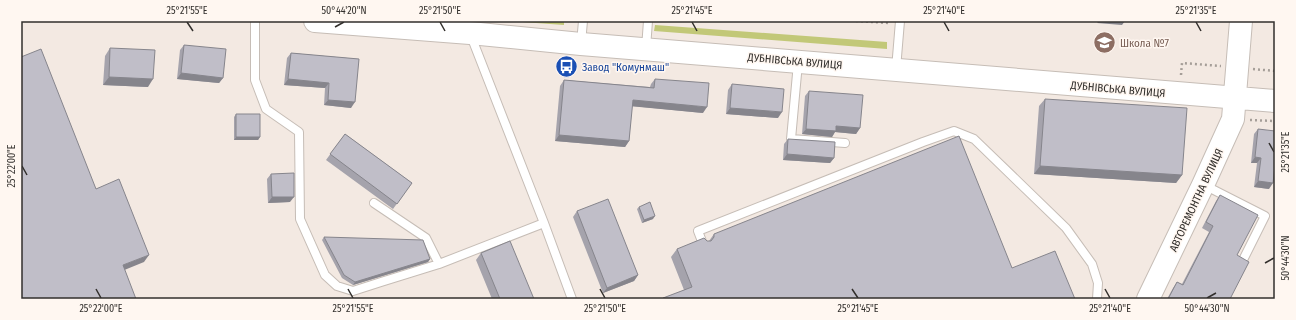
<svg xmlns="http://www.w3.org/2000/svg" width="1296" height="320" font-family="'Fira Sans Condensed',sans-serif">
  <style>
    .green { fill: #c2c878 }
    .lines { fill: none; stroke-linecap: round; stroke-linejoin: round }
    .lane-casing { stroke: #c6bdb6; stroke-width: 10 }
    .secondary-casing { stroke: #c6bdb6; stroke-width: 24 }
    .path { stroke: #a59e98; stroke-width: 2.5; stroke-dasharray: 2 3; stroke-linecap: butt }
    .lane { stroke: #fff; stroke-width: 8 }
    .secondary { stroke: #fff; stroke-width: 22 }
    .wall { fill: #a5a3ac }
    .shaded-wall { fill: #86858c }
    .building { fill: #c0bec8; stroke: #86858c }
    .ticks { fill: none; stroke: #322f2c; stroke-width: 1.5 }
    .labels { text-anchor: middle; stroke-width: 3; stroke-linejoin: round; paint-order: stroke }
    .education-label { font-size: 11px; fill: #785e54; stroke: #fff7f1; text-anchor: start }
    .street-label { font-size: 11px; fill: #322f2c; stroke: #fff7f1 }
    .transit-label { font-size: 11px; fill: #164399; stroke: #fff7f1; text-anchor: start }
    .neatline { fill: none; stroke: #322f2c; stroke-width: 1.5 }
    .ticks-label { font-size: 10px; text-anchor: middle; fill: #322f2c }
  </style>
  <rect width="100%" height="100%" fill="#f3e9e2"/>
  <!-- green -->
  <path class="green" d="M507,21H564V25Z
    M655,25L887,42V49L654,31Z"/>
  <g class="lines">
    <defs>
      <path id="lane" d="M255,21V80L266,109L299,132L300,219L325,275L337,286L353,291L381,282L439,264L544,223
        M471,36L544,223L572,299
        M581,43L583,21
        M646,48L648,21
        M798,63L791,139L845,143
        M896,69L900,21
        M1204,185L1265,216L1243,260
        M374,203L426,238L439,264
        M703,244L698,231L923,142L954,131L974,139L1066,228L1092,264L1098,283L1097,299"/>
      <path id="secondary" d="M315,21L470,33L581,44L1275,101
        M1148,299L1203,185L1233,119L1241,21"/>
    </defs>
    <!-- lane casing -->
    <use href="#lane" class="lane-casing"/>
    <!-- secondary casing -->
    <use href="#secondary" class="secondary-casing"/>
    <!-- path -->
    <path class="path" d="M856,21L889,23
      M1253,69L1275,71
      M1181,75L1182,63L1221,66
      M1250,120L1275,121"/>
    <!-- lane -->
    <use href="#lane" class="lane"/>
    <!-- secondary -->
    <use href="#secondary" class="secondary"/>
  </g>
  <!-- wall -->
  <path class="wall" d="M184,45L223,78L219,83L177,79L180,50Z
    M110,48L148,87L103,85L105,56Z
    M291,53L359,59L351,108L324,105L325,88L284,85L287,58Z
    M655,79L703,113L632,106L629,141L625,147L555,141L560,86L564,80L650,87L651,84Z
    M732,84L778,118L726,114L728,90Z
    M809,91L860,128L856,134L835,132L832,137L802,134L805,96Z
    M1045,99L1182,175L1176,183L1034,174L1039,106Z
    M236,114L260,137L258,140H234V117Z
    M1258,129L1269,189L1254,187L1257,163H1251L1254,134Z
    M345,134L412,183L393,209L326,160Z
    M788,139L834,158L830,163L783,160L784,144Z
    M271,174L290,202L268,203L267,179Z
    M1220,195L1237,255L1230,299H1167L1173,288L1177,282L1182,284L1209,232L1202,228L1216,201Z
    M639,207L653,219L642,223L637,209Z
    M577,211L638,275L634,281L603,293L573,217Z
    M714,234L1012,268L1075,299H663L684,290L671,257L677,249L709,241Z
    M324,237L430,259L428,262L353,285L342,278L322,240Z
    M481,253L534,299H492L476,260Z"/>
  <!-- shaded-wall -->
  <path class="shaded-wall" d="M1099,21H1125L1122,25L1097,23Z
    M181,73L223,78L219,83L177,79Z
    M109,77L153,79L148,87L103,85Z
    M288,79L329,83L325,88L284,85Z
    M328,100L355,102L351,108L324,105Z
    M633,100L707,107L703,113L629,106Z
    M730,108L782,112L778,118L726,114Z
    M836,126L860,128L856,134L835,132L832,137L802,134L806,129Z
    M559,135L629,141L625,147L555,141Z
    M236,137H260L258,140H234Z
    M787,154L834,158L830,163L783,160Z
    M1255,157L1261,158L1257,163H1251Z
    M1040,166L1182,175L1176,183L1034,174Z
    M1258,181L1273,183L1269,189L1254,187Z
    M272,197H294L290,202L268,203Z
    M655,216L653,219L642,223L644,220Z
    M149,255L144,262L117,273L123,265Z
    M430,259L428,262L353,285L355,282Z
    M638,275L634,281L603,293L607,288Z"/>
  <!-- building -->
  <path class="building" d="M184,45L226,49L223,78L181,73Z
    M110,48L155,50L153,79L109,77Z
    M41,49L96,189L119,179L149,255L123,265L136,299H21V57Z
    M291,53L359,59L355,102L328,100L329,83L288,79Z
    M655,79L709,83L707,107L633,100L629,141L559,135L564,80L654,88Z
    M732,84L784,89L782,112L730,108Z
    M809,91L863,95L860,128L836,126V131L806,129Z
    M1045,99L1187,108L1182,175L1040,166Z
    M236,114H260V137H236Z
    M1258,129L1275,131V166L1273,183L1258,181L1261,158L1255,157Z
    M345,134L412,183L397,204L330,154Z
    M959,136L1012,268L1055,251L1075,299H664L663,298L692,287L677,249L704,238L707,241H711L714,237V234Z
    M788,139L835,142L834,158L787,154Z
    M294,173V197H272L271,174Z
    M1220,195L1258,215L1237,255L1249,262L1230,299H1168L1177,282L1183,285L1213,226L1206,222Z
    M608,199L638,275L607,288L577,211Z
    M650,202L655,216L644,220L639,207Z
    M324,237L423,240L430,259L355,282L344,275Z
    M510,241L534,299H500L481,253Z"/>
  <!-- ticks -->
  <path class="ticks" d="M187,22L193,31M440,22L445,31M692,22L697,31M944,22L949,31M1196,22L1201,31M335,27L344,22M1269,143L1274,152M22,166L27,175M1265,263L1274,258M96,289L101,298M348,289L353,298M600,289L605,298M852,289L858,298M1105,289L1110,298M1207,298L1216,293"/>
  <!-- icons -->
  <defs>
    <symbol id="school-disc" viewBox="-11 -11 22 22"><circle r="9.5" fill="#8d6e63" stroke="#fff7f1"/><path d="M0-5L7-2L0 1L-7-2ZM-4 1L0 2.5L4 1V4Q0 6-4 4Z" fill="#fff"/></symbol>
    <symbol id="bus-disc" viewBox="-11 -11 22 22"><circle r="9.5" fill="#1a4fb4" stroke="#fff7f1"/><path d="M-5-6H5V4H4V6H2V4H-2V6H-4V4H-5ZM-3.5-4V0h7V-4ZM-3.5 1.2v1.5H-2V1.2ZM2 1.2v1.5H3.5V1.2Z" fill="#fff"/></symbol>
  </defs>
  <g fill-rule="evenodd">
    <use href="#school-disc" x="1092" y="30" width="25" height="25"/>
    <use href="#bus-disc" x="554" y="54" width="25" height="25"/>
  </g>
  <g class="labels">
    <!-- education labels -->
    <g class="education-label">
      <text x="1120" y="47">Школа №7</text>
    </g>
    <!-- street labels -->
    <g class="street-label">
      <text transform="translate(795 61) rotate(5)" y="4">ДУБНІВСЬКА ВУЛИЦЯ</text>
      <text transform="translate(1118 89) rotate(5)" y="4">ДУБНІВСЬКА ВУЛИЦЯ</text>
      <text transform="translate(1196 200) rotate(-65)" y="4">АВТОРЕМОНТНА ВУЛИЦЯ</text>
    </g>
    <!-- transit labels -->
    <g class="transit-label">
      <text x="582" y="71">Завод "Комунмаш"</text>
    </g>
  </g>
  <!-- border -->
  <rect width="1296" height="320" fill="none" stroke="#fff7f1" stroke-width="44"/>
  <rect x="22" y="22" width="1252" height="276" class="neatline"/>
  <g class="ticks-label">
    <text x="187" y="14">25°21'55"E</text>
    <text x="344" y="14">50°44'20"N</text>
    <text x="440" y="14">25°21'50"E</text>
    <text x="692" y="14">25°21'45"E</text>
    <text x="944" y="14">25°21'40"E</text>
    <text x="1196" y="14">25°21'35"E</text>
    <text transform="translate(1285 152) rotate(-90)" y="4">25°21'35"E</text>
    <text transform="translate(11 166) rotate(-90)" y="4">25°22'00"E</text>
    <text transform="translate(1285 258) rotate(-90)" y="4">50°44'30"N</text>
    <text x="101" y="312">25°22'00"E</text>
    <text x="353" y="312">25°21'55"E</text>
    <text x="605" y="312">25°21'50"E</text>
    <text x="858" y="312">25°21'45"E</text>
    <text x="1110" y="312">25°21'40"E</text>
    <text x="1207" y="312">50°44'30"N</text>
  </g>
</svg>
